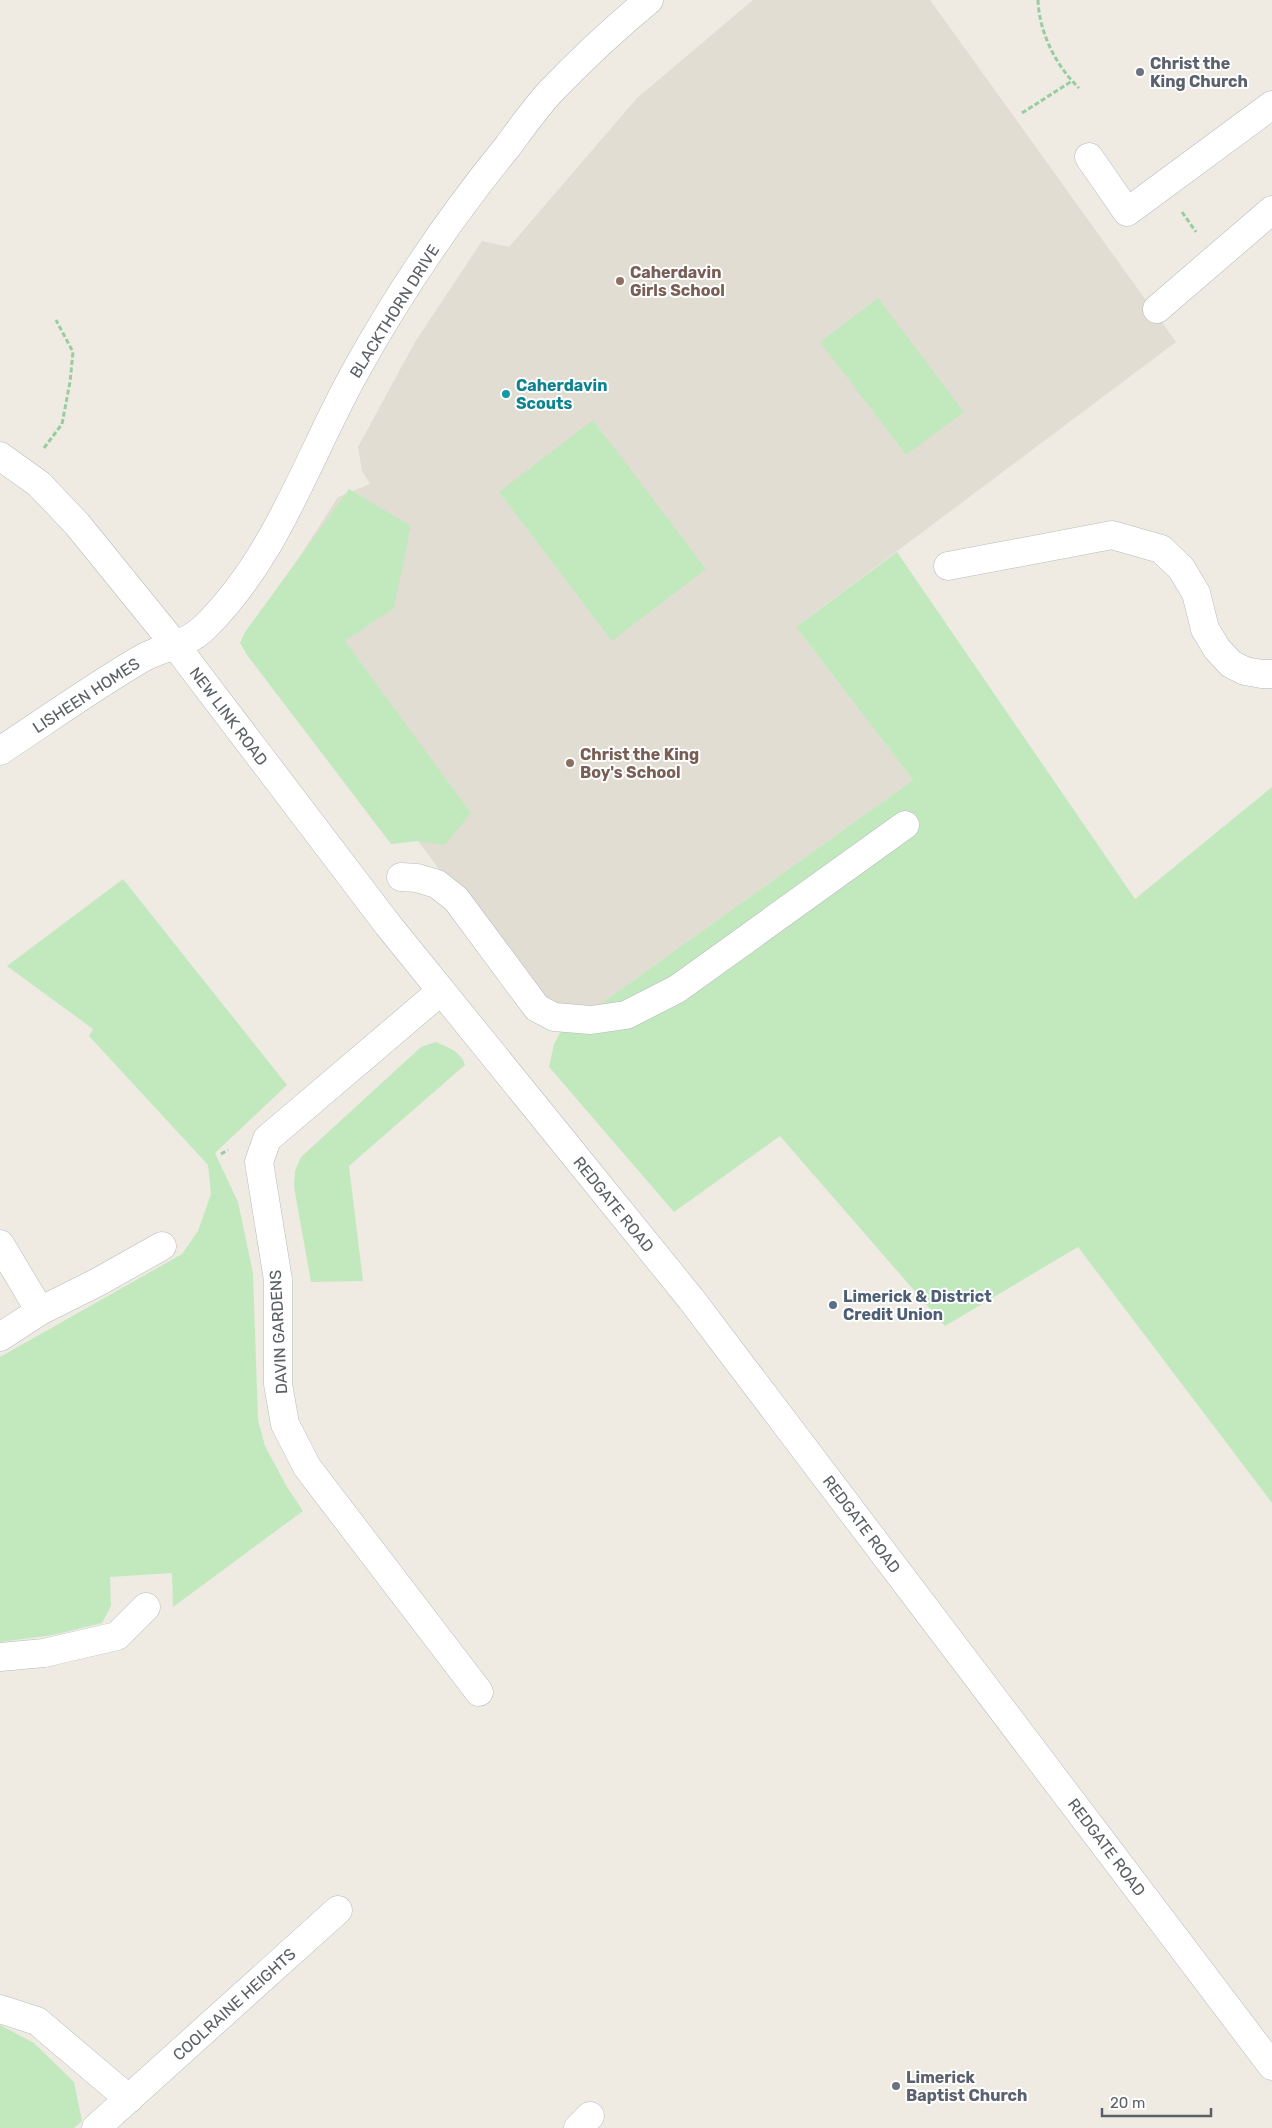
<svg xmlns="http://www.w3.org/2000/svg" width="1272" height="2128" font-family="Rubik,sans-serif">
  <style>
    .education { fill: #e1ddd3 }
    .green { fill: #c2e9bd }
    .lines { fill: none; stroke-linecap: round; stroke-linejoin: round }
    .minor-casing { stroke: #b6babe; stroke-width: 29 }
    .path { stroke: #97cda0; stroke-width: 3; stroke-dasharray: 5 2.5; stroke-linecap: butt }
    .minor { stroke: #fff; stroke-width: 28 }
    .worship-dot { fill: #6b7280; stroke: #fff; stroke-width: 2 }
    .education-dot { fill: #8d6e63; stroke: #fff; stroke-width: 2 }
    .culture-dot { fill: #0f9aa8; stroke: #fff; stroke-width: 2 }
    .service-dot { fill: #5c6f8a; stroke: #fff; stroke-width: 2 }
    .labels { text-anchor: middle; stroke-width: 4; stroke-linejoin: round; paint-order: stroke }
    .worship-label { font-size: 16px; font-weight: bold; fill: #5b616d; stroke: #fff; text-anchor: start }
    .education-label { font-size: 16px; font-weight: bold; fill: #785e54; stroke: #fff; text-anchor: start }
    .street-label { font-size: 16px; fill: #5b6065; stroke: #fff }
    .culture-label { font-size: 16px; font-weight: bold; fill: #0d838f; stroke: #fff; text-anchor: start }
    .service-label { font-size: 16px; font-weight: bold; fill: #4e5e75; stroke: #fff; text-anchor: start }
  </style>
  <rect width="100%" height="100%" fill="#efebe3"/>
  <!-- education -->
  <path class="education" d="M753,0H930L1176,342L796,627L913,780L560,1033L257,623L338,497L370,484L362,471L358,447L415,342L482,241L509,247L637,98Z"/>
  <!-- green -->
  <path class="green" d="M878,298L964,412L906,455L820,342Z
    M593,420L706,569L612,641L499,492Z
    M349,489L411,526L394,608L345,641L471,813L445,845L418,841L391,844L247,655L240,643L245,632Z
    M897,552L1135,899L1272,787V1503L1078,1247L945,1326L780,1136L674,1212L549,1067L554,1044L560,1033L913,780L796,627Z
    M123,879L287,1085L215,1153L238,1202L253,1273L258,1420L265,1446L287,1487L303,1511L173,1607L172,1573L110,1577L111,1606L102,1623L53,1635L0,1642V1357L182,1254L198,1231L211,1194L208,1165L89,1036L93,1029L7,966Z
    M436,1042C447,1047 462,1052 465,1065L349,1166L363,1281L311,1282L294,1187L295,1171L301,1157L421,1047Z
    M0,2025L34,2043L74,2082L82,2121L74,2128H0Z"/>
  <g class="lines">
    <defs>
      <path id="minor" d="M1089,157L1127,212L1272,105
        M1157,309L1272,210
        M0,456L39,484L77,524L176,646L388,925L691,1299L1272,2066
        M948,566L1112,535L1161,549L1181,568L1196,593L1205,629L1217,649L1231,664L1245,671L1262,674H1272
        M0,751C47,720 93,687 141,659C162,647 187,645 205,627C277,556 306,461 354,374C398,294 450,217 508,146C522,127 536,107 552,90C583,58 615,28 649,0
        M401,877L417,878L437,884L456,899L537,1008L554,1017L591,1020L626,1015L677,989L905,825
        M441,991L267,1139L259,1162L278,1280V1384L285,1424L307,1467L479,1692
        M0,1244L40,1311L0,1337
        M40,1311L98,1282L162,1246
        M0,1657L44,1653L117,1636L146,1607
        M0,2009L37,2021L129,2099
        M96,2128L338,1910
        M578,2128L590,2116"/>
    </defs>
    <!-- minor casing -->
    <use href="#minor" class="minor-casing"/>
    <!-- path -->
    <path class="path" d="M1038,0C1039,32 1056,66 1079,88
      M1022,113L1072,81
      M1182,212L1196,232
      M44,448L62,424L70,382L73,352L56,320
      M221,1154L228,1150"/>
    <!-- minor -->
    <use href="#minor" class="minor"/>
  </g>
  <!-- markers -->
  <g class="worship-dot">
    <circle cx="1140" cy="72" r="5"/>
    <circle cx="896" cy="2086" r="5"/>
  </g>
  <g class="education-dot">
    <circle cx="620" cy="281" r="5"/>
    <circle cx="570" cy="763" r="5"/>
  </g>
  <circle class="culture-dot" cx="506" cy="394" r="5"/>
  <circle class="service-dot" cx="833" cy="1305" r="5"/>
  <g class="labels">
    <!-- worship labels -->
    <g class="worship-label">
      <text x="1150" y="69">Christ the<tspan x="1150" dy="18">King Church</tspan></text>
      <text x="906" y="2083">Limerick<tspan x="906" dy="18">Baptist Church</tspan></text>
    </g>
    <!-- education labels -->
    <g class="education-label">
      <text x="630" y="278">Caherdavin<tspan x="630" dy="18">Girls School</tspan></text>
      <text x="580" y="760">Christ the King<tspan x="580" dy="18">Boy's School</tspan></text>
    </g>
    <!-- street labels -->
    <g class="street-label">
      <text transform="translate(394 311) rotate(-58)" y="6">BLACKTHORN DRIVE</text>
      <text transform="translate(86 695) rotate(-33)" y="6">LISHEEN HOMES</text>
      <text transform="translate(229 716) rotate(53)" y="6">NEW LINK ROAD</text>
      <text transform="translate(614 1204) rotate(51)" y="6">REDGATE ROAD</text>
      <text transform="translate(278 1332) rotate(-93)" y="6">DAVIN GARDENS</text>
      <text transform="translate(862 1524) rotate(53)" y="6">REDGATE ROAD</text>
      <text transform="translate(1107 1847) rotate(53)" y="6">REDGATE ROAD</text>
      <text transform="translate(234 2004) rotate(-42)" y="6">COOLRAINE HEIGHTS</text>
    </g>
    <!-- culture labels -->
    <g class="culture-label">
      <text x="516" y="391">Caherdavin<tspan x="516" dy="18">Scouts</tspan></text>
    </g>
    <!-- service labels -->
    <g class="service-label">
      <text x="843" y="1302">Limerick &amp; District<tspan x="843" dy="18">Credit Union</tspan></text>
    </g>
  </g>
  <!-- scale -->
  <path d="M1102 2108v8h109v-8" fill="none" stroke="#5b6065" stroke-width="2.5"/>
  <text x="1110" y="2108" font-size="15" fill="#5b6065" stroke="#ffffff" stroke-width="4" paint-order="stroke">20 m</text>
</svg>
